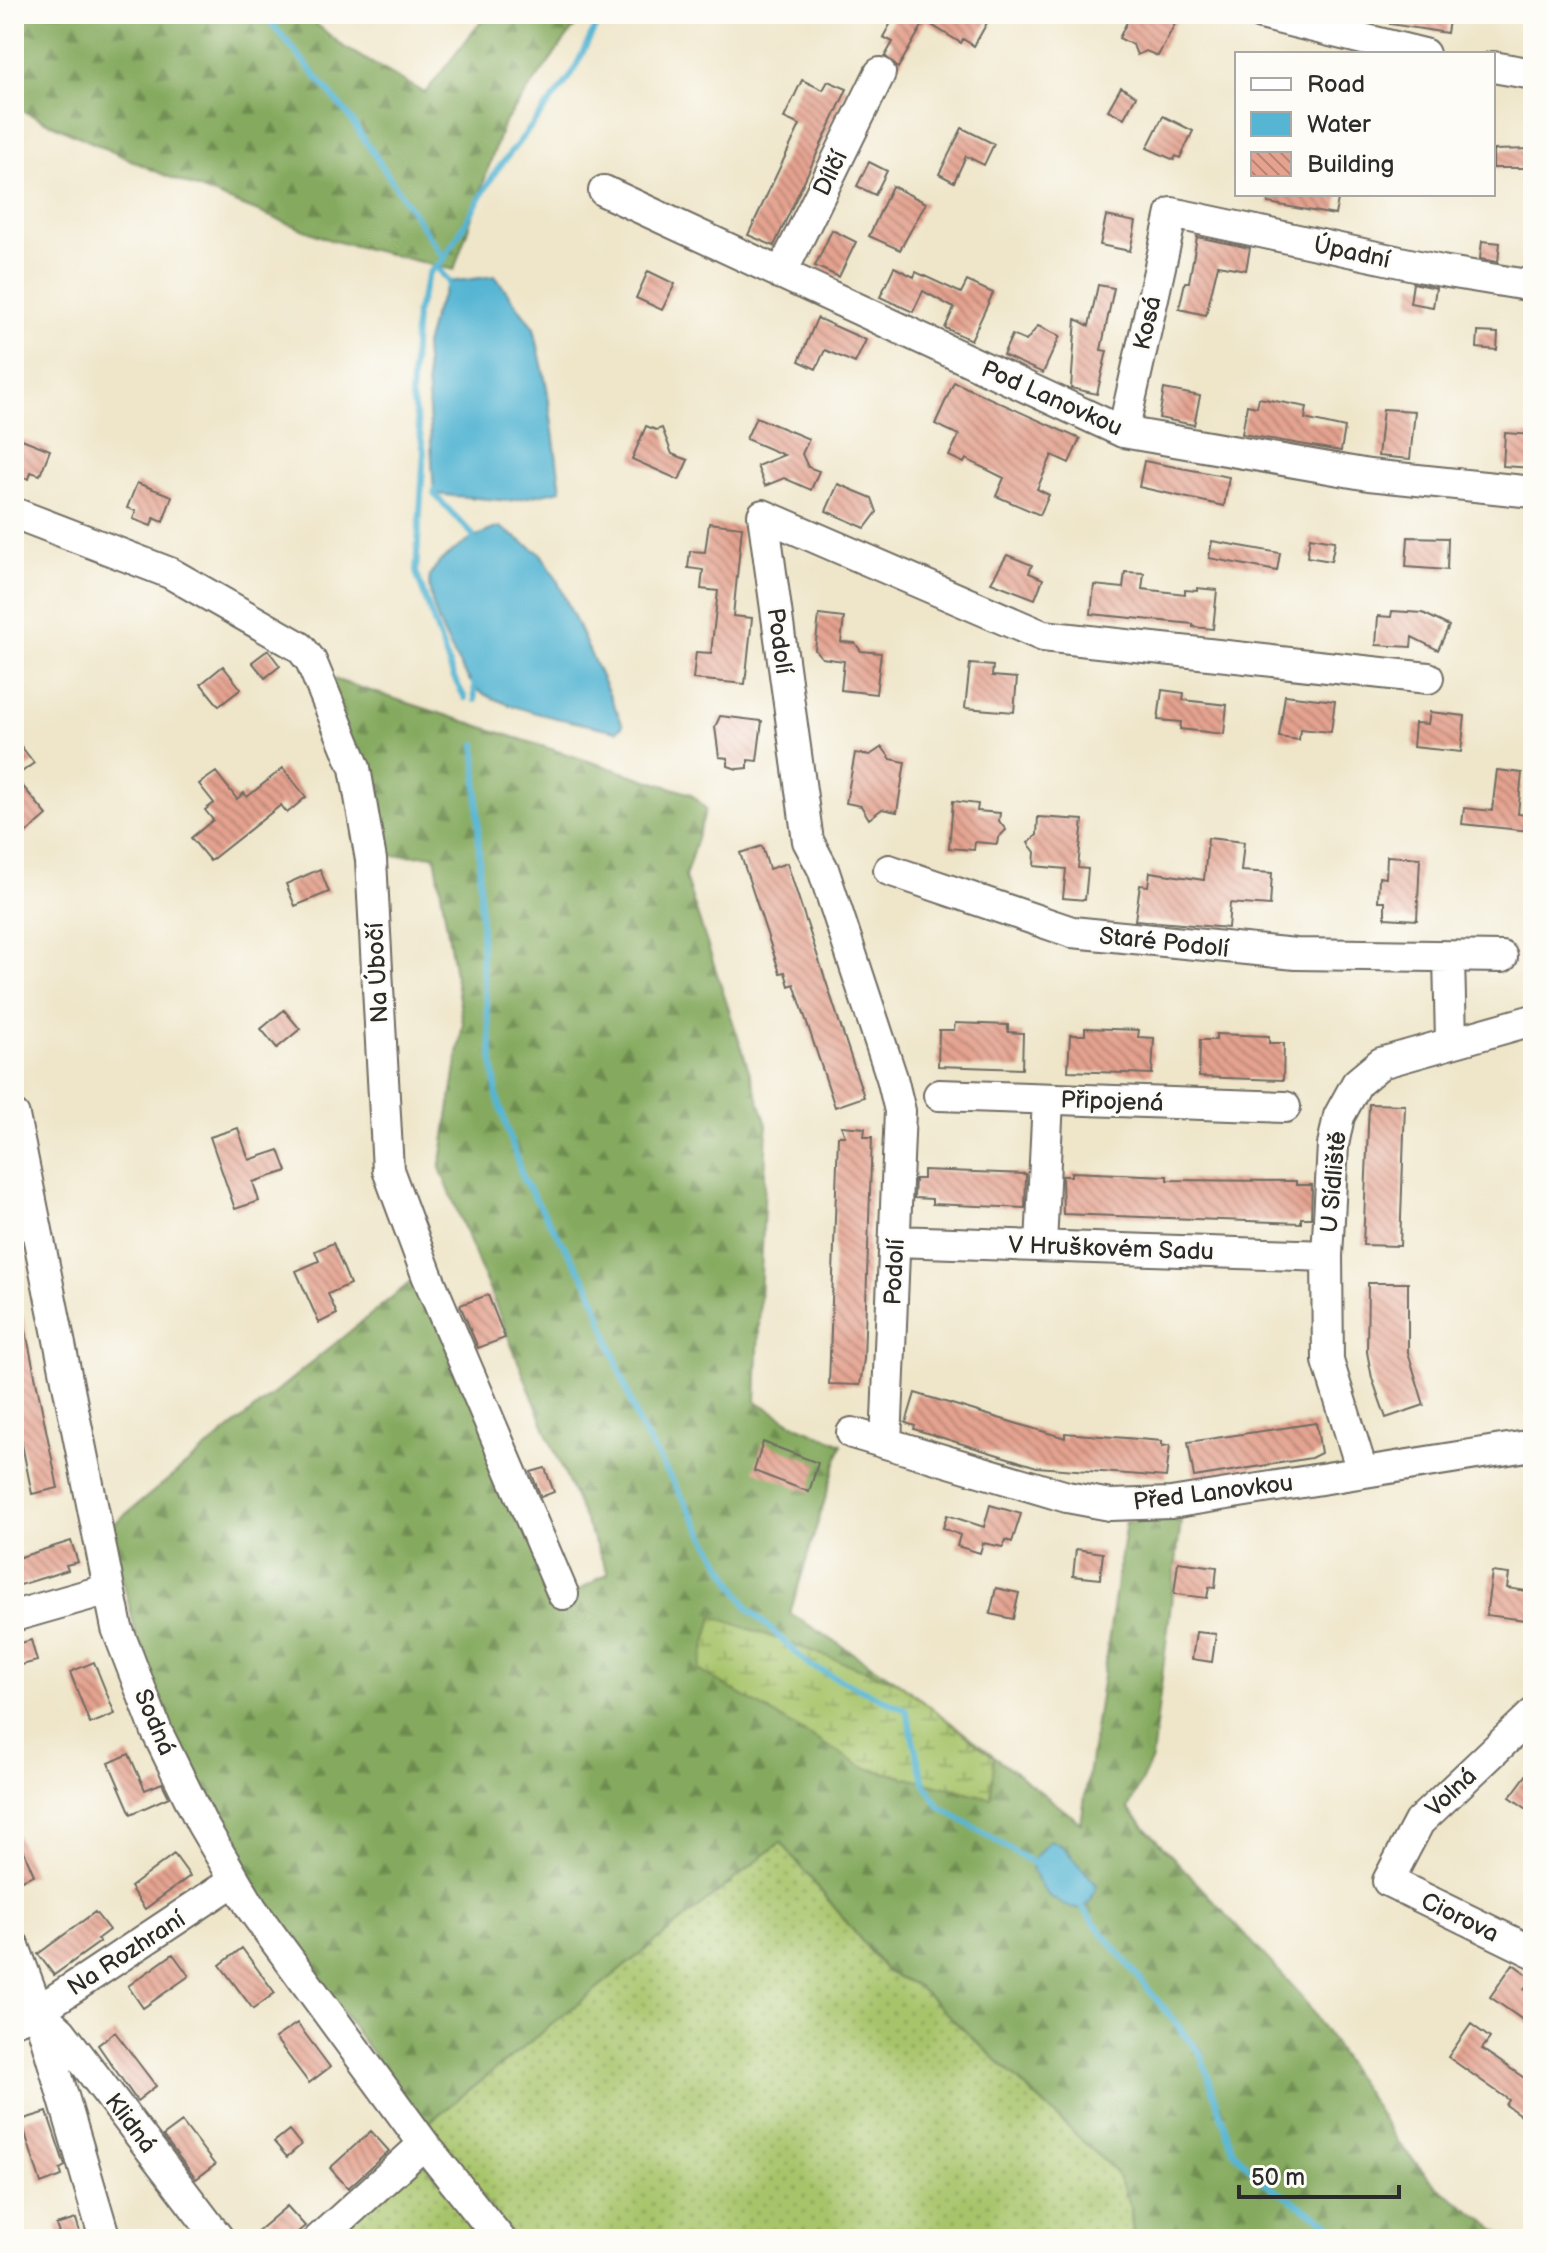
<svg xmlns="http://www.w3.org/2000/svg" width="1547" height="2253" font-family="'Balsamiq Sans',sans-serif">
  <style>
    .grass { fill: url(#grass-dots); stroke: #69784b; stroke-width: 2 }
    .forest { fill: url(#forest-firs); stroke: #586a45; stroke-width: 2 }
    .wetland { fill: url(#wetland-marsh); stroke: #69784b; stroke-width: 2 }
    .water { fill: #55b5d3; stroke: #40707f; stroke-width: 2 }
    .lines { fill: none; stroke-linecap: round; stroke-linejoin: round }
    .stream { stroke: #55b5d3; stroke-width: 6 }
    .building { fill: url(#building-back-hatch) }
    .minor-casing { stroke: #706c63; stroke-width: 34 }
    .minor { stroke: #fff; stroke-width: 30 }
    .labels { text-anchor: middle; stroke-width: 6; stroke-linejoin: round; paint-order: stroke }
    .street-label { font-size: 24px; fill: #2b2b2b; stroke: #fdfcf7 }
  </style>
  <defs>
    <pattern id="grass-dots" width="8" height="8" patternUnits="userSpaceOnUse" patternTransform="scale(2)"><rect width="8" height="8" fill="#a7c46b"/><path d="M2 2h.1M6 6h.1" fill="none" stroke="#889f58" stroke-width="1.8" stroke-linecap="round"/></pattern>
    <pattern id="forest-firs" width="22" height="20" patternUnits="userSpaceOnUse" patternTransform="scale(2)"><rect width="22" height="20" fill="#85aa5f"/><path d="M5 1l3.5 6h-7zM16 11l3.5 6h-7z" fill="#6d8b4f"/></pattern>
    <pattern id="wetland-marsh" width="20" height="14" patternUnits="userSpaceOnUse" patternTransform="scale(2)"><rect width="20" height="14" fill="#a7c46b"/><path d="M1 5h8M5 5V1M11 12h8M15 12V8" fill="none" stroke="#889f58"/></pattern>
    <pattern id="building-back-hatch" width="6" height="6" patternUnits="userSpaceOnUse" patternTransform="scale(2)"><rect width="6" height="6" fill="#e4a28f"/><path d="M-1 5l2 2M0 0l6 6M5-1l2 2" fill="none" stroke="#b98475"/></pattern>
  </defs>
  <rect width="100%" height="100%" fill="#fdfcf7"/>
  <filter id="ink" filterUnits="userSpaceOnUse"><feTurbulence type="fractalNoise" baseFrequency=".0125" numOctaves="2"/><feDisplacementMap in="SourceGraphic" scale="16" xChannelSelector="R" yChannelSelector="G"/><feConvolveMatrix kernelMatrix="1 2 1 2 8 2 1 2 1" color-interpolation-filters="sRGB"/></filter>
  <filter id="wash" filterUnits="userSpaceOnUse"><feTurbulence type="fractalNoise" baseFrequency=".006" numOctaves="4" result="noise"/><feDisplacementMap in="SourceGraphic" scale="32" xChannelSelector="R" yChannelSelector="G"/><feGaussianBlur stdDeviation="1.8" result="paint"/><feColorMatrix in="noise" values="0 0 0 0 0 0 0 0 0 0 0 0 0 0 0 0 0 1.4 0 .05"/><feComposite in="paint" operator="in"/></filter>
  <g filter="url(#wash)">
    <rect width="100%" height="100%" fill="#efe6ca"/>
    <!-- grass -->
    <path class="grass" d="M781,1841L887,1972L916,1985L1117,2173L1131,2208L1133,2239H516L424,2126Z
      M425,2164L490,2239H323Z"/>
    <!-- forest -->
    <path class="forest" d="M14,14H304L344,47L425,93L487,14H584L503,125L454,270L330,240L164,175L14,107Z
      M327,677L691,794L706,809L685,877L767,1125L756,1401L796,1425L842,1444L790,1613L898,1682L1081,1823L1126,1522L1181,1521L1152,1759L1128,1809L1302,1996L1399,2144L1436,2186L1510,2239H1133L1131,2208L1117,2173L916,1985L887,1972L781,1842L424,2126L240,1869L187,1775L142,1659L110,1527L419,1275L561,1601L608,1573L552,1445L440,1168L463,1023L435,855L376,856Z"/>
    <!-- wetland -->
    <path class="wetland" d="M713,1616L898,1682L994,1757L991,1798L863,1767L699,1670Z"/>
    <!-- water -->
    <path class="water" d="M495,276L534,328L547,388L561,490L509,501L434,494L425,345L434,313L449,282Z
      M500,527L541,554L556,578L623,725L617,731C573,721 523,714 482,693C463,683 420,593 431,574C442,554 479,533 500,527Z
      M1050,1840L1063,1847L1097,1885L1091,1901L1080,1910C1053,1903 1036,1890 1031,1862Z"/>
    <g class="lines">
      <!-- stream -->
      <path class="stream" d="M264,14L348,115L444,259L429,273L416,314L411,395L424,451L416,572L453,676L465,698
        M444,259L496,171L571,76L602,14
        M436,266L449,282V289
        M436,488L434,494L473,535V541
        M474,681L475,700
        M476,744L482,965L497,1096L523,1179L591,1289L639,1425L748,1608L809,1665L906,1710L923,1780L939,1806L1036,1865
        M1079,1904L1200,2053L1233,2150L1262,2181L1353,2239"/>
    </g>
    <g id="blocks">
      <!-- building -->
      <path class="building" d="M896,14H992L974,46L963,39L961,43L925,21L898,68L885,56L893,42L883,37Z
        M1131,14H1159L1176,22L1158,56L1146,51L1137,55L1133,45L1119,38Z
        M1391,14H1450L1447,33L1390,24Z
        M802,80L823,90L828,81L847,89L774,246L748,235L800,125L784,118Z
        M1121,87L1136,96L1124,118L1108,110Z
        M1163,116L1193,131L1180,158L1176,156L1174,160L1147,148Z
        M962,128L994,144L984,165L966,156L954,182L939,174Z
        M1533,149V168H1493V150Z
        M869,162L887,171L875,195L857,186Z
        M892,186L926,203L900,250L869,236Z
        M1269,194H1339L1335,215L1268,203Z
        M1106,216L1136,222L1130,251L1100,245Z
        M832,230L856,242L839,277L815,266Z
        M1197,237L1250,248L1246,270L1218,265L1206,315L1179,309L1185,282H1189Z
        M1482,241L1500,243L1498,262L1480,259Z
        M894,267L914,277L916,272L961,293L967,281L993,293L971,340L945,328L954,308L923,291L913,312L880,297Z
        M648,271L675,284L662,310L636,298Z
        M1413,283L1436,288L1433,307L1410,303Z
        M1098,285L1114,288L1101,350L1107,351L1097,394L1071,388L1076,319L1089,326Z
        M817,318L866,340L855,363L825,350L816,369L799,361Z
        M1038,326L1060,336L1043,373L1003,355L1012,335L1026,341Z
        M1478,332L1498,333L1497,350L1477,348Z
        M954,382L1080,439L1069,463L1052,455L1037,489L1049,495L1040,515L996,496L1004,478L966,459L964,463L949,456L959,435L935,424Z
        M1164,389L1200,396L1194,425L1159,418Z
        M1259,398L1307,407L1305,419L1345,428L1341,451L1242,434L1247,405L1257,407Z
        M1383,409L1415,411L1410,459L1378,456Z
        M756,417L809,439L802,454L808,467L819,471L811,490L784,478L765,486L757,466L784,455L746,439Z
        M646,426L656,430L662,428L672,454L688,460L679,480L632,459Z
        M1505,433L1533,435V468L1503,466Z
        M14,436L50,450L40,475L31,472L29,479L14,474Z
        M1144,461L1229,477L1224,506L1139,487Z
        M137,483L172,496L163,522L154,518L151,526L133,519L136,511L127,508Z
        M838,484L872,498L877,512L865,528L826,511Z
        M709,523L742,527L733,616L752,618L745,684L693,679L696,652L711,653L718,591L701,589L703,570L688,568L690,551L705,552Z
        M1310,537L1335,541L1331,561L1307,557Z
        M1408,537L1448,538L1447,570L1406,567Z
        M1212,541L1280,553L1277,571L1209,558Z
        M1007,555L1032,565L1029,573L1043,579L1035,599L991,582Z
        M1125,572L1144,573L1142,589L1185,594V590L1197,591V588L1217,590L1213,629L1193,627V624L1091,614L1094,585L1123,588Z
        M1392,611L1423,613L1449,626L1438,650L1412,637L1411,647L1376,645L1378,616L1391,617Z
        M819,615L844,618L841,642L855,643L861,651L881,653L876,694L841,690L844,661L822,658L815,650Z
        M268,650L280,666L265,678L252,662Z
        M970,664L993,666L992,676L1017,678L1014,712L965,708Z
        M223,666L241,689L219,706L201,684Z
        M1162,690L1184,693L1183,700L1227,705L1224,734L1180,729L1181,722L1158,720Z
        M1285,695L1335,701L1331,732L1300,729L1299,740L1279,737Z
        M1430,712L1465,716L1461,752L1413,747L1415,723L1428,724Z
        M720,716L762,721L757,761L748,760V768L737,769L728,766V758L719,757L715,727Z
        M14,737L34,763L15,777L47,815L25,834L14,820Z
        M882,747L891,759L905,762L897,812L882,809L869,819L861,806L846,803L855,753L870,755Z
        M283,768L306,797L287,813L281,805L210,861L191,838L213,820L205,810L214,803L199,784L216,772L237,799L244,793L247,797Z
        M1497,770L1522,773L1518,814L1532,816L1530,831L1462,824L1464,808L1492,811Z
        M953,801L978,804L977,811L1000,813L999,821L1006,830L998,838L997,844L975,842L974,850L949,848Z
        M1038,817L1083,820L1078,868L1088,869L1085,900L1063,898L1066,869L1034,866L1035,852L1028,843L1037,835Z
        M1208,838L1244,842L1241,871L1272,873L1270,906L1230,903L1228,928L1135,920L1140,885L1148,886L1150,872L1204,880Z
        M762,846L769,869L787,863L864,1097L835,1107L794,984L789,986L785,972L780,973L740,853Z
        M1387,856L1420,858L1417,920L1385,918V901H1378L1379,877L1386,878Z
        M320,869L329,892L295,906L286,884Z
        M284,1010L300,1029L277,1048L261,1029Z
        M955,1023L1008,1025V1032L1023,1033L1022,1069L938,1066L939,1030H954Z
        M1085,1028L1139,1030L1138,1037L1154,1038L1152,1074L1068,1071L1070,1035H1085Z
        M1216,1034L1269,1036V1043H1284L1283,1080L1199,1077L1200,1040H1216Z
        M1369,1104L1405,1105L1400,1246L1363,1245Z
        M841,1126L865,1128L864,1137H872L864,1359L860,1385L829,1384L838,1136H845Z
        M238,1128L249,1160L279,1150L287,1171L253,1182L259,1201L235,1209L210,1137Z
        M923,1170L1026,1174L1025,1208L932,1204V1199L914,1198L915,1179H923Z
        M1071,1172L1167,1176V1180L1296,1181V1185H1312L1311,1218H1301V1223L1063,1214L1062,1176H1071Z
        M333,1243L350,1284L328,1294L337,1314L319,1323L296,1271L319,1261L315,1251Z
        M1368,1283H1408V1352L1424,1405L1386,1418L1372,1378L1367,1352Z
        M488,1295L505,1338L478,1348L460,1305Z
        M22,1312L58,1488L32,1494L14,1405V1313Z
        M915,1393L1065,1438V1433L1162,1441V1446L1170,1445L1166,1477L1037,1467L914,1429L915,1426L906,1423Z
        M1316,1423L1321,1453L1311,1458L1194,1477L1188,1442Z
        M763,1442L818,1463L809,1492L754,1471Z
        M545,1468L554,1492L541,1497L531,1472Z
        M990,1505L1021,1514L1012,1542L1006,1540L1003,1547L983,1543L980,1553L957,1546L960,1535L943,1528L947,1515L984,1527Z
        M71,1541L78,1562L66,1565L68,1570L14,1587V1559Z
        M1076,1549L1103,1553L1100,1579L1073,1576Z
        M1178,1562L1217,1567L1215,1588L1209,1587L1207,1598L1174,1594Z
        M1492,1572L1509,1574L1507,1588L1533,1592V1621L1486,1615Z
        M996,1588L1019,1593L1013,1619L990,1614Z
        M1196,1632L1216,1634L1212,1662L1192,1659Z
        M31,1640L37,1661L14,1667V1645Z
        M94,1662L115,1714L90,1724L70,1672Z
        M129,1754L145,1790L162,1783L169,1797L131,1814L109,1763Z
        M1533,1766V1813L1510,1797Z
        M14,1828L34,1875L14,1883Z
        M174,1854L190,1876L145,1909L130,1887Z
        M95,1912L109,1930L97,1939L100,1942L54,1975L38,1954Z
        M242,1948L275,1993L253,2009L220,1965Z
        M173,1954L189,1976L143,2008L128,1986Z
        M1513,1964L1532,1978L1524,1989L1533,1995V2027L1490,1997Z
        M297,2023L330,2067L309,2083L275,2038Z
        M1471,2024L1490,2038L1482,2049L1533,2084V2124L1506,2105L1509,2100L1448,2057Z
        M115,2032L156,2086L137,2101L98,2045Z
        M47,2112L65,2166L60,2169L62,2176L41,2184L21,2120Z
        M182,2122L215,2165L196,2179L163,2136Z
        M289,2130L301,2145L287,2157L274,2142Z
        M371,2131L389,2151L348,2188L330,2168Z
        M287,2206L305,2226L290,2239H248Z
        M76,2219L82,2239H61L56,2225Z"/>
    </g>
  </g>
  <g filter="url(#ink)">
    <use href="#blocks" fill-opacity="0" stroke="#706c63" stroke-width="2"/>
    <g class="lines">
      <defs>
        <path id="minor" d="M1261,14L1424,54
          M1493,67L1533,74
          M604,191L1123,432L1369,475L1533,492
          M781,274L880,73
          M1123,432L1172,213L1442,271L1533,286
          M14,513L170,573L300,647L311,661L355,768L371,860L388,1170L427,1275L563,1594
          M889,870L1072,932L1296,954L1502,957
          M1449,958L1451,1040
          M939,1095L1285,1107
          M14,1116L117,1628L157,1732L202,1824L252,1909L424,2144L500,2239
          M895,1241L1327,1256
          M1041,1245L1048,1099
          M852,1433L1067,1497L1110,1505L1171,1503L1533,1445
          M886,1443L900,1111L892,1078L823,869L808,841L763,515L1043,636L1428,678
          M1362,1471L1328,1361L1327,1256L1333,1145L1339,1116L1357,1083L1381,1063L1533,1020
          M14,1616L109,1589
          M1533,1714L1419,1822L1388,1881L1533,1952
          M14,1946L38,2011L105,2239
          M39,2012L61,2032L219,2239
          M14,2020L38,2011L235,1880
          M319,2239L424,2144"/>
      </defs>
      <!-- minor casing -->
      <use href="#minor" class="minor-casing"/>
      <!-- minor -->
      <use href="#minor" class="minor"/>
    </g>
  </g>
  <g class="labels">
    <!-- street labels -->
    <g class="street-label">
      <text transform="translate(830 173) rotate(-64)" y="8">Dílčí</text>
      <text transform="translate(1352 252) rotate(12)" y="8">Úpadní</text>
      <text transform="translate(1147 323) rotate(-77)" y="8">Kosá</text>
      <text transform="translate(1052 398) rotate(24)" y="8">Pod Lanovkou</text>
      <text transform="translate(780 641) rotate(82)" y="8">Podolí</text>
      <text transform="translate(1164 942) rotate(6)" y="8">Staré Podolí</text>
      <text transform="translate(377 973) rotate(-93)" y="8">Na Úbočí</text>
      <text transform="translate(1112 1101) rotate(2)" y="8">Připojená</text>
      <text transform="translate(1333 1182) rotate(-85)" y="8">U Sídliště</text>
      <text transform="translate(1111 1248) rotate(2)" y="8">V Hruškovém Sadu</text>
      <text transform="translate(894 1272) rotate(-87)" y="8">Podolí</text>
      <text transform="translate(1213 1492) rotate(-7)" y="8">Před Lanovkou</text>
      <text transform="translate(155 1722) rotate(67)" y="8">Sodná</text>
      <text transform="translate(1451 1792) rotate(-43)" y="8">Volná</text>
      <text transform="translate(1460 1917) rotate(26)" y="8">Ciorova</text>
      <text transform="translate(126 1953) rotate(-33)" y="8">Na Rozhraní</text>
      <text transform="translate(131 2123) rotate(53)" y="8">Klidná</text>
    </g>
  </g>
  <!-- margin -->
  <rect width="1547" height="2253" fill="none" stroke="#fdfcf7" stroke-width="48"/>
  <!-- legend -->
  <rect x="1235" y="52" width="260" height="144" fill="#fdfcf7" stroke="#a9a8a5" stroke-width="2"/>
  <rect x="1251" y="78" width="40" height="12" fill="#ffffff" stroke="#a9a8a5" stroke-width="2"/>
  <text x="1307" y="92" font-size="24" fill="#2b2b2b">Road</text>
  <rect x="1251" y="112" width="40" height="24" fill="#55b5d3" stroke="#a9a8a5" stroke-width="2"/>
  <text x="1307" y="132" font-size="24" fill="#2b2b2b">Water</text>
  <rect x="1251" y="152" width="40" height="24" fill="url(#building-back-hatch)" stroke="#a9a8a5" stroke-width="2"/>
  <text x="1307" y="172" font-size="24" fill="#2b2b2b">Building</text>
  <!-- scale -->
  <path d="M1239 2185v12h160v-12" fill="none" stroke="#2b2b2b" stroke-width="4"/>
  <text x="1251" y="2185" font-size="24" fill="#2b2b2b" stroke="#fdfcf7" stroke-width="6" paint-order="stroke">50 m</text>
</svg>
